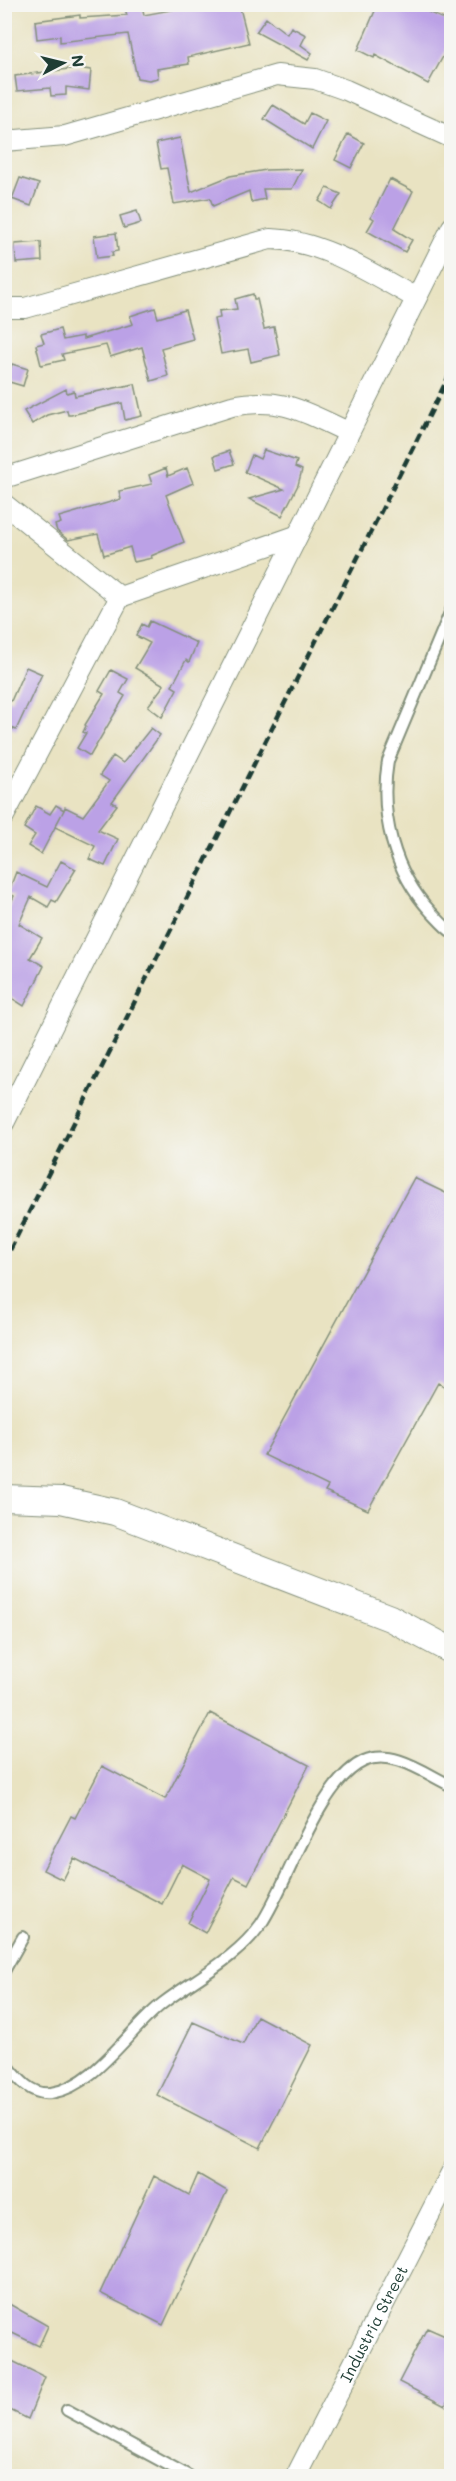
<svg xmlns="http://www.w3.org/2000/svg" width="456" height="2481" font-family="Mali,sans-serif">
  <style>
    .building { fill: #bba1e6 }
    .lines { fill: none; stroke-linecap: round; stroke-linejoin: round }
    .service-casing { stroke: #84907b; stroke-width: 14 }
    .minor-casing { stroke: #84907b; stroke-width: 22 }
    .tertiary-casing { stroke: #84907b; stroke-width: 28 }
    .service { stroke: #fff; stroke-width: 10 }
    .minor { stroke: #fff; stroke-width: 20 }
    .tertiary { stroke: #fff; stroke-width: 26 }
    .rail { stroke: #1f3d34; stroke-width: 4.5; stroke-dasharray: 9 4.5; stroke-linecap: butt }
    .labels { text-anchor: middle; stroke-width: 6; stroke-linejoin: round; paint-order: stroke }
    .street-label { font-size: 16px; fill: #1f3d34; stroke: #f6f6f2 }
  </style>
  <rect width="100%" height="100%" fill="#f6f6f2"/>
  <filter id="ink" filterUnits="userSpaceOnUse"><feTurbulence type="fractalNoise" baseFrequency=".0167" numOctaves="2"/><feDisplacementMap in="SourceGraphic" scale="12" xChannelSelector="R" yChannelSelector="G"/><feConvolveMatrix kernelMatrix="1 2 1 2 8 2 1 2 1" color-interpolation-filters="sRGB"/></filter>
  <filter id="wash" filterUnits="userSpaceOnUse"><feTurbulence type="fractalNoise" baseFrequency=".008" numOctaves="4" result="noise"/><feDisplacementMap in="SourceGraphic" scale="24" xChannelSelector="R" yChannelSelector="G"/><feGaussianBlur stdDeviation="1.35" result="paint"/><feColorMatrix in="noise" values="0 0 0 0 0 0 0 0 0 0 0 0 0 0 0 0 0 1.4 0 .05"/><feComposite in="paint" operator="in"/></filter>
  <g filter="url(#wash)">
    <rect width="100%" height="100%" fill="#e9e3c2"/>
    <g id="blocks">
      <!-- building -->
      <path class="building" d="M182,4H239L249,43L188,57L189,64L157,69L158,78L149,80L137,78L128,34L60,42V36L37,39L35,21L80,15V18L127,15L125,9L142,5L144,15L182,8Z
        M378,4H411L452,23V40L428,84L375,55L374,58L358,50Z
        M266,18L287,34L291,27L306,35L301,45L312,53L308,60L256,32Z
        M76,68L91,70L89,90L66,87V95L51,96L50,88L17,91L15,76Z
        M273,105L304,124L310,113L326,121L312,149L264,119Z
        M348,134L364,143L351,168L335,160Z
        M180,138L191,192L230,176L266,170L302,169L292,189H263L265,199L251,202L249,191L213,206L210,198L174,204L167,168L161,169L156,143Z
        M20,178L39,184L31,206L12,199Z
        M390,179L413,191L394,229L412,240L405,252L367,231L374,219L371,217Z
        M327,188L341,194L331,209L319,201Z
        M137,211L141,223L124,228L120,216Z
        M116,233L118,251L112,252L113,256L97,258L94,236Z
        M41,242L42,261L16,263L15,244Z
        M253,294L254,299H257L264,329L274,327L280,355L251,362L248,349L221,354L214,319L220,318L219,311L237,309L235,299Z
        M155,308L158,318L185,310L193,339L161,348L168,376L151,381L142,347L110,357L106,345L62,354L64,360L41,365L36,345L44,343L41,334L60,329L63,340L83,336V339L133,324L130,316Z
        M12,364L28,369L23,386L6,381Z
        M135,384L142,416L125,420L122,403L71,415H68L67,410L47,415L32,424L24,411L66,389L67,393L74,391L75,396Z
        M264,450L297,461L295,467L302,470L298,485L282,516L249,499L284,489L245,472L252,455L260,459Z
        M229,451L234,464L218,469L214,456Z
        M166,468L168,476L187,468L193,483L166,495L184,542L151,556L152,558L134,562L130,547L104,555L98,534L68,540L57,531L55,525L61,523L59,517L121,499L119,491L152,484L149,475Z
        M150,621L197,643L189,662L186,660L172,686L177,689L162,717L148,706L164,685L135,668L150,643L136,636L142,624L147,627Z
        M26,667L42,674L16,730L4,724V698L11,701Z
        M111,670L128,679L120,693L125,696L90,756L77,748L86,733L83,732L86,726L85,725L104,694L99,691Z
        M151,728L160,735L112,802L117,805L98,830L118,839L105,866L89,859L95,846L55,827L64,810L41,854L28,846L35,835L24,828L36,806L50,814L56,805L64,810L65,807L83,816L109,781L100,775L113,756L123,763Z
        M61,861L76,869L56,902L52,900L48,907L31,897L19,924L42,938L30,958L44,966L24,1006L4,993V916L14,896L8,893L16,872L47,887Z
        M414,1178L452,1196V1390L438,1383L368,1510L325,1491L328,1486L264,1455Z
        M210,1713L309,1765L248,1884L234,1877L205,1933L188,1923L210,1879L182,1864L162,1904L74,1858L63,1880L43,1870L71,1816L75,1818L102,1766L165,1799Z
        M257,2016L312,2045L260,2148L157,2095L193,2022L243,2044Z
        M198,2174L227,2191L163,2325L100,2293L154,2176L189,2195Z
        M4,2301L48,2326L39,2346L4,2329Z
        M427,2328L452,2339V2391L445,2406L399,2382Z
        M4,2357L45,2377L28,2419L4,2407Z"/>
    </g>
  </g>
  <g filter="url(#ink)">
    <use href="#blocks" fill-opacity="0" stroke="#84907b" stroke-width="1.5"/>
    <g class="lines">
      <defs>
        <path id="service" d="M452,608L388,761C379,815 394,872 431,912C438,919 444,927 452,932
          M4,1971L23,1937
          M4,2061C16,2076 30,2096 51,2093C96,2086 129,2029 163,2003C196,1978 236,1959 261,1924C289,1882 319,1781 364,1761C393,1748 426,1774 452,1786
          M67,2410L189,2476"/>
        <g id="minor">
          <path d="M4,141L65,136L277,75L315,79L346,90L452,138"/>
          <path d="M4,308H25L270,239C322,240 372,274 416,298"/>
          <path d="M4,478L232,406C283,396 304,412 348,432"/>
          <path d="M4,504L120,597L296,536"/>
          <path d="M4,816L120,597"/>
          <path d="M4,1123L452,227"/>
          <path id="s1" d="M296,2476L452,2171"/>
        </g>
        <path id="tertiary" d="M4,1498L61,1500L115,1512L390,1618L452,1651"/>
      </defs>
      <!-- service casing -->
      <use href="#service" class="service-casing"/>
      <!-- minor casing -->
      <use href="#minor" class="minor-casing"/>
      <!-- tertiary casing -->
      <use href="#tertiary" class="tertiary-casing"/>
      <!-- service -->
      <use href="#service" class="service"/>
      <!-- minor -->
      <use href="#minor" class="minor"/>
      <!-- tertiary -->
      <use href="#tertiary" class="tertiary"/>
      <!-- rail -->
      <path class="rail" d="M4,1262L452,370"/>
    </g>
  </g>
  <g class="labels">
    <!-- street labels -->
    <g class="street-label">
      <text dy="6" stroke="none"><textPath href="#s1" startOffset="171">Industria Street</textPath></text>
    </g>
  </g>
  <!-- margin -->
  <rect width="456" height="2481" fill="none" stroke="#f6f6f2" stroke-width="24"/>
  <!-- north arrow -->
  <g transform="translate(63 63) rotate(83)" stroke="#f6f6f2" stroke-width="4.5" paint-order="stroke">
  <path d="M0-4.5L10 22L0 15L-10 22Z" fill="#1f3d34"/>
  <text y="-9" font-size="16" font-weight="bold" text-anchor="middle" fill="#1f3d34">N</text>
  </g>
</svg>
